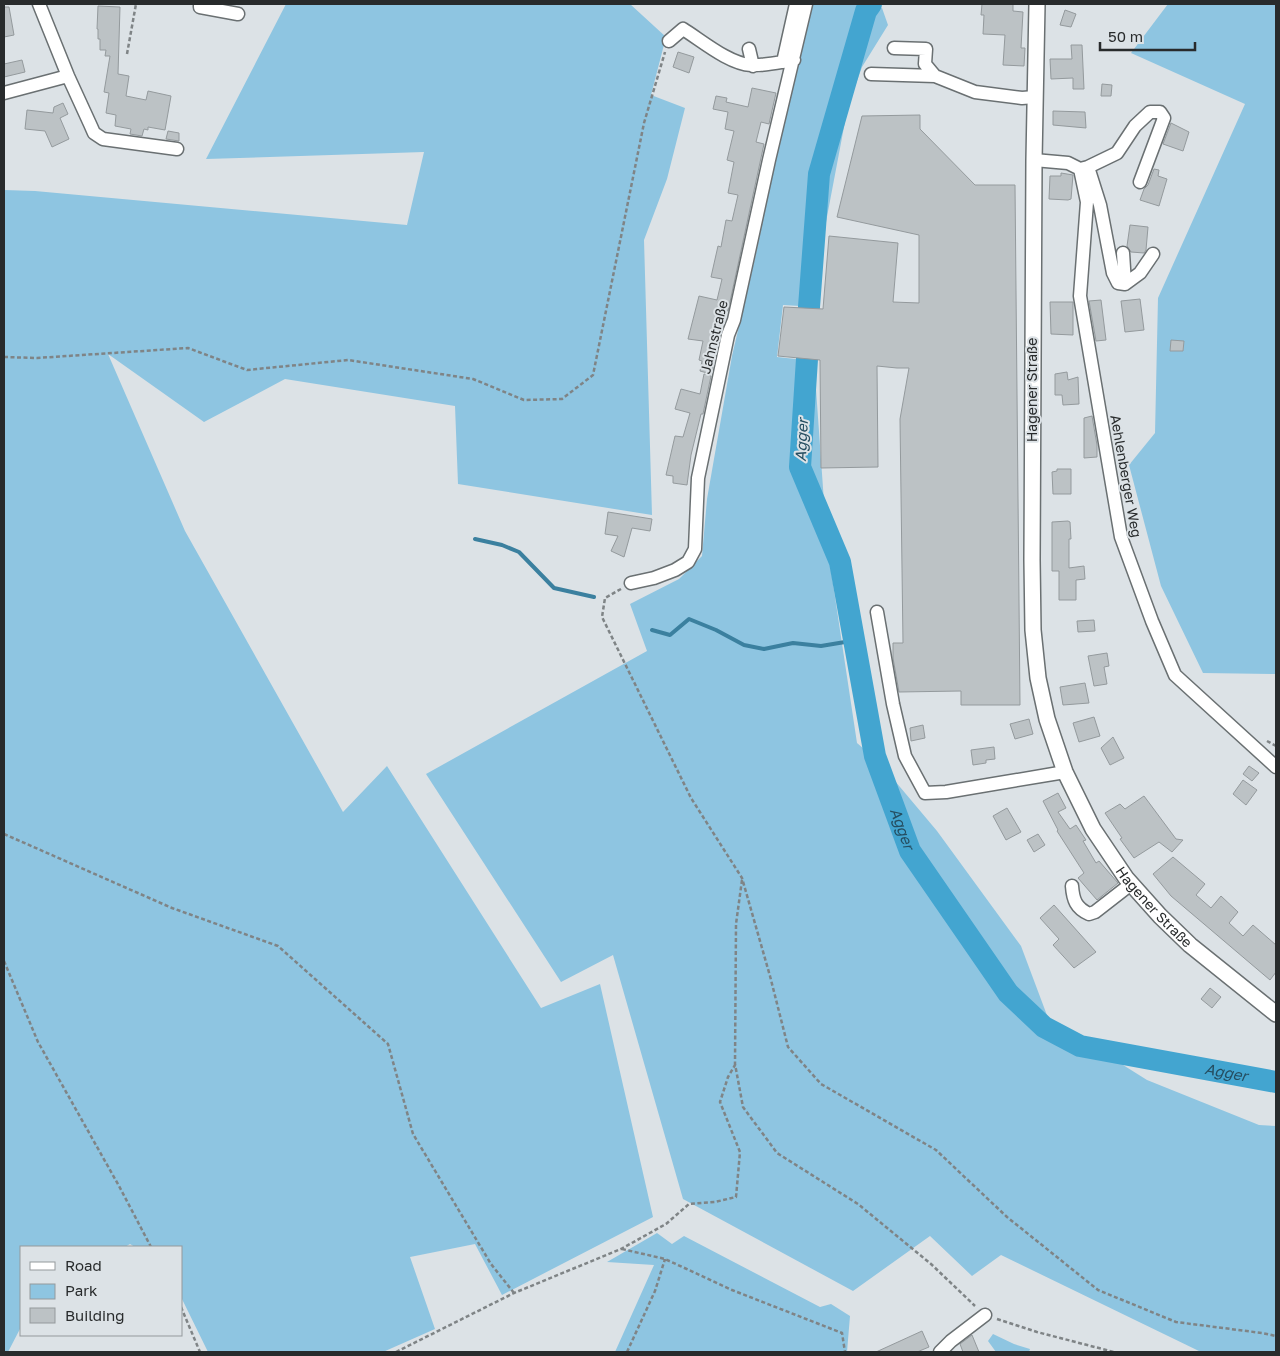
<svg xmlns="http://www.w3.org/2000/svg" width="1280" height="1356" font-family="'Golos Text',sans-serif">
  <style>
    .green { fill: #8ec5e1 }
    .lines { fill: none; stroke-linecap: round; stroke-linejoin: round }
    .stream { stroke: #3b809f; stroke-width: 4 }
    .river { stroke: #43a5d0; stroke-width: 22 }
    .building { fill: #bcc2c5; stroke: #949a9d }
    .minor-casing { stroke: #6a7072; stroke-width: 15 }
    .major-casing { stroke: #6a7072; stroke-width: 18 }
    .path { stroke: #7f8486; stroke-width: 2.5; stroke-dasharray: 4 2.5; stroke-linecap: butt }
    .minor { stroke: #fff; stroke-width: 12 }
    .major { stroke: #fff; stroke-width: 15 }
    .labels { text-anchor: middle; stroke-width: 4; stroke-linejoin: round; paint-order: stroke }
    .street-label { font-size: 14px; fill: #282b2c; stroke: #dce2e6 }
    .water-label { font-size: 15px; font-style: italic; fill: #254e61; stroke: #dce2e6 }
  </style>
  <rect width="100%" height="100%" fill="#dce2e6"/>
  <!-- green -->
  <path class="green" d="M286,4H630L666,37L651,95L685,108L667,179L644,240L652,515L458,484L455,406L285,379L204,422L108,354L185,531L343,812L387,766L541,1008L600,984L653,1217L502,1295L475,1244L410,1257L435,1329L383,1352H208L181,1297V1247H135L130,1244L125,1247H21V1327L8,1352H4V190L35,191L407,225L424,152L206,159Z
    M812,4H873L882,8L888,25L862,67L848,106L826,222L817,307L783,305L777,357L814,361L827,544L857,743L879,762L937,831L1021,946L1048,1018L1147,1080L1259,1125L1276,1126V1352H1201L1001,1255L972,1276L930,1236L853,1291L683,1199L613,955L561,982L426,774L647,651L630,604L679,579L702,556L707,499L732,356L755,258L797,57Z
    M1168,4H1276V674L1203,673L1161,586L1129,465L1155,433L1158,298L1245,104L1131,53Z
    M657,1233L672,1244L684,1236L820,1307L831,1304L850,1316L847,1352H615L654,1265L607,1262Z
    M993,1334L1014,1344L1030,1349L1029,1352H996L988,1341Z"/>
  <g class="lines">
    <!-- stream -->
    <path class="stream" d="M475,539L502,545L519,552L554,588L594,597
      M652,630L670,635L689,619L716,630L744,645L764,649L793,643L821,646L845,642L857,654"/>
    <!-- river -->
    <g class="river">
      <path d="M809,307L819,174L866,11L871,4"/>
      <path id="s1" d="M807,359L800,467L840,562L875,756L910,851L1008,993L1044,1027L1080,1046L1276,1082"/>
    </g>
  </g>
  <!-- building -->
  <path class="building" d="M982,4H1013V11L1023,12L1021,48H1025L1024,66L1003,65L1005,35L983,34L984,15H981Z
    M98,6L120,7L118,74L129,76L126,96L146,100L148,91L171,96L165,130L148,127V130L144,129L142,136L130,134L131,129L115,126L116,115L106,113L109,93L104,92L110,56H105L106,50H100V39H98V29H97Z
    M4,7H9L14,35L4,37Z
    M1065,10L1076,14L1071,27L1060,25Z
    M1071,45H1082L1084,89H1073V78L1051,79L1050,59H1072Z
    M678,52L694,57L689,73L673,67Z
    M22,60L25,72L4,77V64Z
    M1102,84L1112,85L1111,96H1101Z
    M752,88L776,93L769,124L761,122L756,142L764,144L728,311L724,310L711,374L700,371L702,361L699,360L703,341L688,339L699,296L717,300L722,279L711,277L718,246L721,247L726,220L732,221L738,195L728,193L734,162L727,160L734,131L725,129L728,112L713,109L716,96L727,98L726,102L748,107Z
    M63,103L68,114L60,118L69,139L52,147L45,131L25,129L27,110L53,113L54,107Z
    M1053,111L1085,112L1086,128L1053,125Z
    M920,115V129L975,185H1015L1020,705H961V691L899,692L893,658V643H903L900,419L909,368H897L877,366L878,467L821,468L820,360L778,356L784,307L823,309L829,236L898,243L893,302L919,303V235L837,217L862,116Z
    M1171,123L1189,132L1183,151L1163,144Z
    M168,131L179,133V141L166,139Z
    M1154,169L1159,170L1158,176L1167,179L1159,206L1140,200L1144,189L1148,185Z
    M1061,173L1073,175L1071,199L1068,200L1049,199L1050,176H1061Z
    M1130,225L1148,227L1146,250L1144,253L1131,252L1127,246Z
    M1140,299L1144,330L1125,332L1121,301Z
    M1101,300L1106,340L1096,341L1089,301Z
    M1050,302H1073V335L1051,334Z
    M1171,340L1184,341L1183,351H1170Z
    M1067,372L1068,380L1078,377L1079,404L1063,405L1062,395H1055V374Z
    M704,374L711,376L703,414H701L691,455L687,485L673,483V476L666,475L675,436L683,437L690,413L675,409L681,389L700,394Z
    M1092,416L1097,445V457L1084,458V418Z
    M1057,469H1071V494H1053L1052,472L1057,471Z
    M608,512L652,519L650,531L632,528L624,557L611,551L618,536L605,534Z
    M1068,521L1070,522L1071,539H1069V568L1084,566L1085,579L1076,580V600H1059V571H1052V522Z
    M1094,620L1095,631L1078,632L1077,621Z
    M1107,653L1109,666L1104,667L1107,684L1094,686L1088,656Z
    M1085,683L1089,703L1063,705L1060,687Z
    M1094,717L1100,736L1079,742L1073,723Z
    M1029,719L1033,734L1015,739L1010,724Z
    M923,725L925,738L911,741L910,728Z
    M1113,737L1124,758L1110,765L1101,748Z
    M994,747L995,759L986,760V763L973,765L971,750Z
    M1249,766L1259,773L1252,781L1243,774Z
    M1243,780L1257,790L1246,805L1233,794Z
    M1058,793L1066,808L1058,812L1070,829L1076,825L1086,840L1083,841L1096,863L1099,861L1118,883L1097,900L1078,878L1084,873L1057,831L1058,830L1043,801Z
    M1144,796L1176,839L1183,840L1172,852L1159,842L1134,858L1120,839L1122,838L1105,813L1120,804L1125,809Z
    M1007,808L1021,832L1006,840L993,816Z
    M1038,834L1045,845L1034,852L1027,840Z
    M1173,857L1205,884L1196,895L1211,908L1221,896L1238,912L1229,923L1243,936L1253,925L1276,945V972L1270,980L1171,896L1153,874Z
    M1054,905L1096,952L1074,968L1053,945L1059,939L1040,918Z
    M1210,988L1221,997L1212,1008L1201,999Z
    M922,1331L929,1347L917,1352H876Z
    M972,1335L979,1352H963L960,1344Z"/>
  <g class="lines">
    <defs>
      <path id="minor" d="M39,4L68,76L90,124L94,133L103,139L177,149
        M200,4V7L238,14
        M669,41L683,29C701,40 729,64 751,65C765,66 780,62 794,60
        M894,48L926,49L925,64L935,76L975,92L1022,98L1035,97
        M749,49L753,66
        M783,62L796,4
        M871,74L935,76
        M4,93L68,76
        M1034,160L1068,163L1080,169L1087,202L1080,296L1121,537L1152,621L1175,675L1276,767
        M1088,167L1117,153L1135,126L1150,112H1160L1164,118L1140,182
        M1080,169L1088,167L1100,205L1113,273L1118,283L1125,284L1140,273L1153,254
        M1123,253L1125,284
        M631,583L654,578L675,570L688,562L695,549L698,478L728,335L734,320L769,160L806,4
        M877,612L893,704L905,756L925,793L946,792L1065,772
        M1072,886C1073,900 1076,908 1089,914L1095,912L1131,884
        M940,1352L951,1341L985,1315"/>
      <g id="major">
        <path id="s2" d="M1037,4L1034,160L1032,560L1033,630L1038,678L1047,719L1065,772L1093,829L1126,878L1160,916L1190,945L1276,1014"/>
      </g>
    </defs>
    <!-- minor casing -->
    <use href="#minor" class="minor-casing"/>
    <!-- major casing -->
    <use href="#major" class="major-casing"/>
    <!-- path -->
    <path class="path" d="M127,54L136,4
      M4,357L37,358L188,348L247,370L348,360L473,379L524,400L562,399L593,375L644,123L665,52
      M621,589L605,598L602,617L691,798L742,878L770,976L788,1047L821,1084L936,1150L1007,1217L1098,1290L1176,1322L1262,1333L1276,1336
      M1267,741L1276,746
      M4,834L172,908L278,946L388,1044L413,1134L491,1264L514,1293
      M742,880L736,924L735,1064L743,1107L777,1153L858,1204L931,1264L975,1306
      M4,961L38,1042L119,1186L151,1247
      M622,1249L665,1259L732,1290L842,1333L845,1352
      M181,1307L200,1352
      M997,1319L1037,1332L1114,1352
      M396,1352L514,1293L621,1249L666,1224L689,1204L715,1202L736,1197L740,1152L720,1102L728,1077L735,1065
      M627,1352L655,1291L665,1259"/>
    <!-- minor -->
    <use href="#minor" class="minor"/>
    <!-- major -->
    <use href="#major" class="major"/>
  </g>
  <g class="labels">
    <!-- street labels -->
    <g class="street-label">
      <text transform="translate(714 337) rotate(-76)" y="5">Jahnstraße</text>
      <text transform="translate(1032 390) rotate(-90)" y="5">Hagener Straße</text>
      <text transform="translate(1126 476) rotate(80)" y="5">Aehlenberger Weg</text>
      <text dy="5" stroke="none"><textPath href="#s2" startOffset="935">Hagener Straße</textPath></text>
    </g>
    <!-- water labels -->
    <g class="water-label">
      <text transform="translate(802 440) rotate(-87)" y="5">Agger</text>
      <text dy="5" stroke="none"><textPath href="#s1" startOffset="486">Agger</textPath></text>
      <text dy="5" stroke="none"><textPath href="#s1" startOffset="921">Agger</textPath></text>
    </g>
  </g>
  <!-- border -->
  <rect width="1280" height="1356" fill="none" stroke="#282b2c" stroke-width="10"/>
  <!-- legend -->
  <rect x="20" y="1246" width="162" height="90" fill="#dce2e6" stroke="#94999c"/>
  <rect x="30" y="1262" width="25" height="8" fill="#ffffff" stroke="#94999c"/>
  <text x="65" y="1271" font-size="15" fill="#282b2c">Road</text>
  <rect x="30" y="1284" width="25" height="15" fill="#8ec5e1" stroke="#94999c"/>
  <text x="65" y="1296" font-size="15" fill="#282b2c">Park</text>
  <rect x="30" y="1308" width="25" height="15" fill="#bcc2c5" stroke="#94999c"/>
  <text x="65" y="1321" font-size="15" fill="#282b2c">Building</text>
  <!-- scale -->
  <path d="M1100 42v8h95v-8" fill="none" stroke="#282b2c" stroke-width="2.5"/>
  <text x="1108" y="42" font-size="15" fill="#282b2c" stroke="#dce2e6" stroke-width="4" paint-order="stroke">50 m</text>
</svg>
